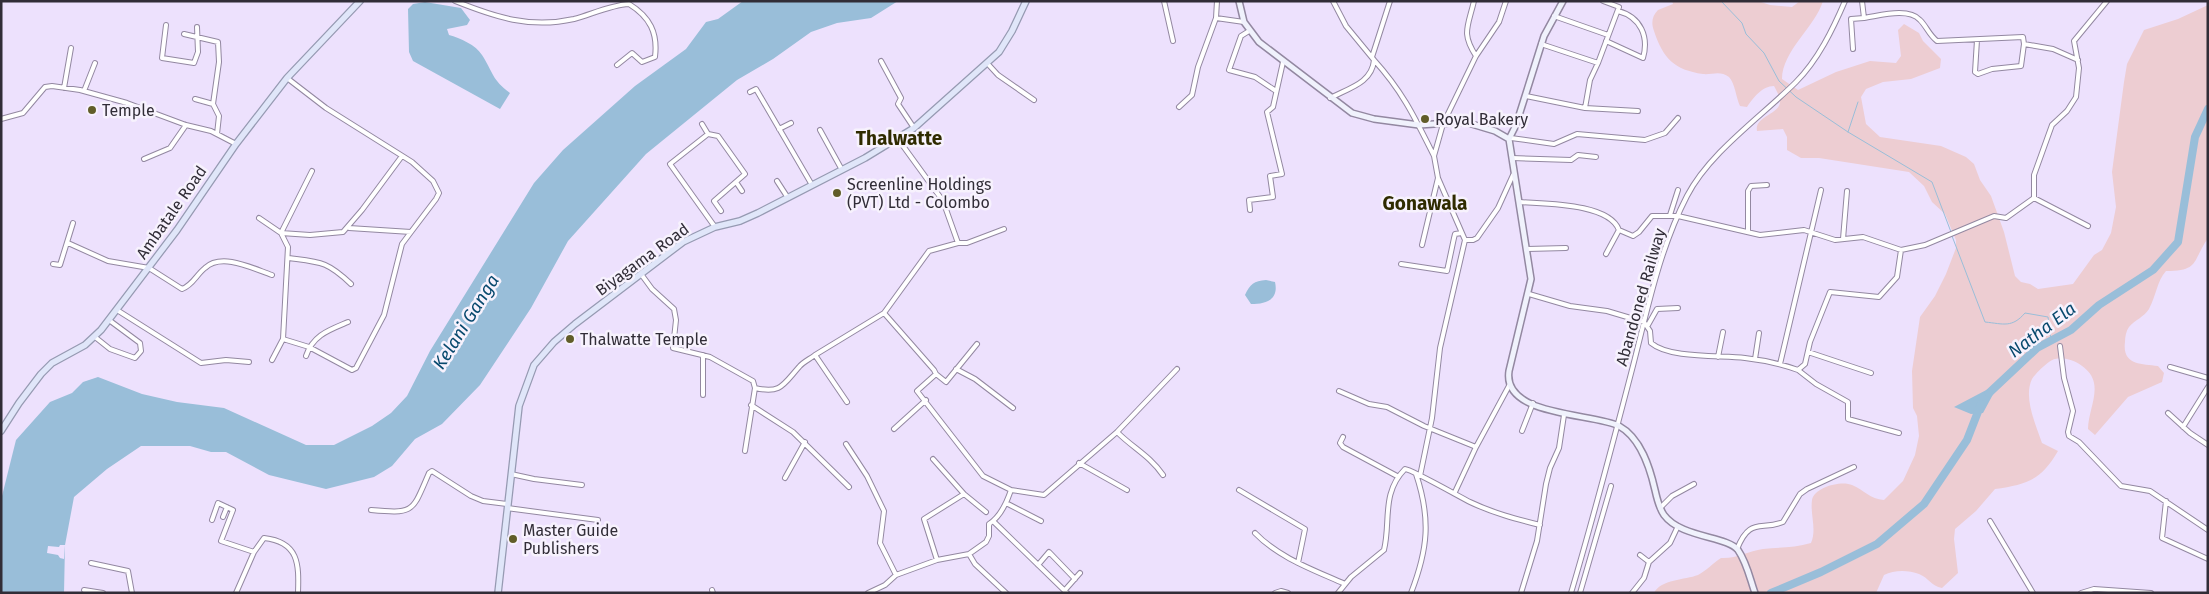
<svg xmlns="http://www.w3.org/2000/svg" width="2209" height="594" font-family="'Fira Sans',sans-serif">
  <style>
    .green { fill: #edcdd2 }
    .water { fill: #99bed9 }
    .pier { fill: #ede1fd }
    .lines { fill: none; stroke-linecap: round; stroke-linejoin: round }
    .stream { stroke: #99bed9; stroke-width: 1 }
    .river { stroke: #99bed9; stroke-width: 8 }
    .street-casing { stroke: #9388a1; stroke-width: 6 }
    .secondary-casing { stroke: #9388a1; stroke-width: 8 }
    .primary-casing { stroke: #969ab2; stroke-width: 8 }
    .street { stroke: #fff; stroke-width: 4 }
    .secondary { stroke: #f0f2fc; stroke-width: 5 }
    .primary { stroke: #e0e6f9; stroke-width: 5.5 }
    .poi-dot { fill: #615d29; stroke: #f7f2fd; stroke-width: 2 }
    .labels { text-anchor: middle; stroke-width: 5; stroke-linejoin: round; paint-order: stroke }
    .poi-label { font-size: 16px; fill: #312d37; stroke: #f7f2fd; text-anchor: start }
    .street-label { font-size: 16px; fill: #312d37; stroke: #f7f2fd }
    .water-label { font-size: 18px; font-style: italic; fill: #08496e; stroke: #f7f2fd }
    .quarter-label { font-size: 19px; font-weight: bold; fill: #2f2b00; stroke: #f7f2fd }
  </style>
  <rect width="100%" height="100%" fill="#ede1fd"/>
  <!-- green -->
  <path class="green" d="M1672,1H1758L1770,5L1792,7L1800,1H1823C1815,27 1782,51 1782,79L1798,90L1836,72L1870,61L1896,63L1901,56L1898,30L1904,24L1919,33L1923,41L1941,59L1940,68L1911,79L1883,82L1866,89L1861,97L1866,124L1880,137L1941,146L1966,157L1974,164L1980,180L1991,196L2004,232L2015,276L2021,282L2030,284L2038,289L2073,284L2094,255L2102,250L2111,233L2116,207L2112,172L2124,82L2127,64L2144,30L2178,19L2208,5V238C2192,261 2200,271 2166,271C2157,281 2156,296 2149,309C2144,317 2135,320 2129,327C2126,331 2125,337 2125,342C2122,365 2141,364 2158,366L2164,373L2162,382L2128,397L2095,435L2088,429C2088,414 2097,397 2094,383C2092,368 2069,355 2055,359C2049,360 2035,374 2032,379C2023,398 2036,425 2042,443L2058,451C2041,480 2028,484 1995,489L1976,511L1955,529L1954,539L1958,573L1942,588C1931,586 1929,578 1919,574C1908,570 1894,570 1884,575L1876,593H1654C1661,579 1685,580 1698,575C1706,571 1713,563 1721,558C1736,559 1748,551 1763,549C1780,547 1795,548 1811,543C1817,529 1810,515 1812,500C1814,487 1842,480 1852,485C1864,490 1870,499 1884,500L1903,481L1915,455L1919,436L1917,416L1913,408L1912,371L1920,317L1935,296L1946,274L1956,248V240L1945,214L1932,202L1924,186L1909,172L1819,158H1801L1787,150V137L1783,129L1757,131C1754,116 1781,114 1780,101C1780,96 1776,90 1774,86C1762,86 1753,98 1747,107L1740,106C1736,98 1735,83 1729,77C1720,70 1712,75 1703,74C1674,70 1663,58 1654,31C1651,23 1652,16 1658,10L1673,4Z"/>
  <!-- water -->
  <path class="water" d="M743,1H898L871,18L837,23L811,32L773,59L737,80L646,154L568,241L531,308L480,385L442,424L415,439L392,466L374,477L326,489L269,475L226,452H211L190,446H141L107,469L74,497L65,545L64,593H1V500L16,440L50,402L72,393L83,382L98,377L142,394L177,402L224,408L306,445H334L372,426L391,413L407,396L430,351L534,183L563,150L635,86L686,49L706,22L718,19Z
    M425,2L461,8L470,20L467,25L447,29L449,35C460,38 476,45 482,55C493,72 492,80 510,93L500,109L413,61L409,52L408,9L413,4Z
    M1266,280L1275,282C1279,300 1266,304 1251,304L1245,295C1250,284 1254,281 1266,280Z
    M1992,387H1997L1983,413L1971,414L1954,407Z"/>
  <!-- pier -->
  <path class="pier" d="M60,545H65L64,559L60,558L58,555L47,553L48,546L59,547Z"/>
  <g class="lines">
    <!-- stream -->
    <path class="stream" d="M1721,1L1742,23L1746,34L1764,53L1779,81L1796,97L1848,132L1932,182L1951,232
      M1848,132L1858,102
      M1952,236L1985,322C2004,324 2012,328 2025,313L2048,317L2051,341"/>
    <!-- river -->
    <path class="river" d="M1989,393L2037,348L2071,330L2099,305L2153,270L2178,242L2195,137L2208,109
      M1771,593L1821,572L1877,544L1924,504L1967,440L1981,404"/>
    <defs>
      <path id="street" d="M455,1C495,17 530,29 574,19C592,14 611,5 629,4C650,17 658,33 655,57L642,62L632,53L617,65
        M1164,1L1173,41
        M1217,1L1216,18L1244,22
        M1474,1C1468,27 1461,33 1476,56
        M1862,1L1864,18C1879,16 1908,7 1920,20C1927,27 1929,35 1937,41L2023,37L2024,44L2053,49L2078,60
        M1554,16L1608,35
        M166,25L162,58L194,63L198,52L197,27
        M1249,31L1241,36L1229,70L1255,77L1276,91
        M184,34L218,42L219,62L213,104
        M1977,40L1975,72L1978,74L1992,69L2021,66L2024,44
        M1606,41L1643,58C1649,37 1641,17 1618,11
        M1541,44L1598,63L1619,7L1603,1
        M1853,49L1851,19L1864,18
        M1372,57L1390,1
        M1374,60C1403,92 1415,118 1434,156
        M881,61L901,98L898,104L914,128
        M987,63L998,75L1034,100
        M287,78L326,108L412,162L433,181L439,193L436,199L411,232
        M64,88L71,48
        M84,91L95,63
        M750,92L756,89L812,185
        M1526,96L1585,108L1638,111
        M1330,98C1349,88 1372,83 1374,60L1346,26L1333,1
        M195,99L213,104L219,116L217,134
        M1179,107L1192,95L1198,67L1216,18
        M1585,108L1590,80L1598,63
        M1,119L23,113L45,87L52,86L80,90L127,103L186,125L211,131L236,144
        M702,124L708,134
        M779,129L791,123
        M820,130L842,170
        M1511,138L1554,144L1577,134L1645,140L1665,133L1678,118
        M898,139L943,201L958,243H967L1004,229
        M1512,158L1571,160L1578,155L1596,157
        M144,159L170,148L186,125
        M312,171L281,233L310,235L343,232L362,210L402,156
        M777,181L788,198
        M736,182L742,191
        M2034,198L2088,226
        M1520,202C1545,204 1609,203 1619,230L1633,236L1639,232L1652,216H1678L1760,235L1804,230L1835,240L1863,237L1901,250L1925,245L1994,216L2006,218L2034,198V175L2052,125L2067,111L2076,97L2079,68L2074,41L2107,1
        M1250,210L1249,200L1273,197L1270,176L1282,174L1267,112L1273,107L1283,62
        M1670,215L1678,190
        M259,218L281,233L288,247L283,339L272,360
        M715,227L670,164L708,134L718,136L745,174L714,201L721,211
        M1748,232V191L1751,186L1767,185
        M1843,239L1847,191
        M1465,240H1473L1477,238L1498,208L1513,175
        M68,243L108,261L149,268L182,289C193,285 196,275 205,268C222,252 254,269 272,275
        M1422,245L1438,178
        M1527,249L1566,248
        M1606,254L1619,230
        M289,258C320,262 327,261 351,284
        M53,264L60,265L73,223
        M1401,264L1447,271L1454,238L1455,234L1462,233
        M641,274L652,289L674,309L676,320L673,348L710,357L753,381L755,388L745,451
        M1529,294L1570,306L1607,311L1644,322L1650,331L1651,343C1670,359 1721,355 1745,358C1763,360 1781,364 1798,370L1805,364L1810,342L1830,292L1879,297L1897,277L1901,250
        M117,310L201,363L226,360L249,362
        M884,313L929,251L958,243
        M1648,325L1657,309L1678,308
        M95,337L110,349L135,358L141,351L140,343L109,320
        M283,339L309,347L352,370L356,368L384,315L402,244L411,232L349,228
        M2060,346L2064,378L2073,411L2068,432L2069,436L2079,442L2121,486L2150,491L2208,530
        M1808,352L1871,373
        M306,356C313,335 329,330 348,322
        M1718,357L1723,332
        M1755,359L1759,333
        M1780,364L1821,190
        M2170,367L2208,378
        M956,369L975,379L1013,408
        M1798,370L1816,384L1848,402V419L1899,433
        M936,374L946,382L977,344
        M755,388C781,394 783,385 799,367C803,362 810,359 815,355
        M1339,391L1369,404L1387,407L1424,426L1476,447
        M703,395V355
        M847,402L815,355L884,313L934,370L936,374L917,391L983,476L1011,490C1007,502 1000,517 989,524V536L986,542L969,554L937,560L896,575L885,585L868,593
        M751,405L793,432L849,487
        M2168,413L2190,433L2208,445
        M2183,427L2208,387
        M894,429L926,400
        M1522,431L1533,403
        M1117,432C1133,448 1150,456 1163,475
        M1343,437L1340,443L1343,447L1397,476
        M846,444L867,476L884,511L880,543L896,575
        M933,459L964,494L986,512
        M1079,463L1127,490
        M511,474L534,479L582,485
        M1420,476L1432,418L1440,348L1465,240L1438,178L1434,156L1443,124L1476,56L1499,22L1506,1
        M785,478L805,442
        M1011,490L1044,495L1117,432L1177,369
        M1239,490L1305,529L1298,563
        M1455,492L1476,447L1510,384
        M2166,501L2162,538L2208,559
        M1006,503L1041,521
        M507,508L598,520
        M1660,508L1672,496L1694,484
        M371,510C415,514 412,512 429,473L432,471L471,496L483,501L507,504
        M223,517L227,507
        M212,520L218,503L233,510L221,541L254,552
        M1990,521L2033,593
        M994,522L1067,593
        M1255,533C1279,558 1314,570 1345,584
        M1737,549C1750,517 1760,531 1783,522L1800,494L1807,489L1854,467
        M969,554L975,564L1006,593
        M1640,555L1649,562L1670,543L1678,526
        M937,560L924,519L964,494
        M91,563L128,571L132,593
        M1038,565L1049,552L1075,579
        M84,590L103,593
        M712,590L713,593
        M1065,590L1080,573
        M236,593L254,552L264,538C299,542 299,564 298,593
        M1275,593L1281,591L1288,593
        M1338,593L1351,577L1384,550C1391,522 1381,493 1405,469C1411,469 1460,497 1470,502C1493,513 1516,519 1540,525
        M1411,593C1428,549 1431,519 1416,474
        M1521,593L1537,541L1546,484L1550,468L1559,448L1564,415
        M1571,593C1594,516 1614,439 1634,362C1648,307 1660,248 1687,196C1710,152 1761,117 1796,82C1818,60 1833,29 1845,1
        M1580,593L1611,486
        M1632,593L1644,578L1649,562
        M2081,593L2094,589L2151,593"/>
      <path id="secondary" d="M1239,1L1244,22L1259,42L1352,113L1374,119L1419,125L1465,122L1495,131L1509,139
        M1509,139L1531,279L1509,371C1502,417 1594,413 1619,426C1641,438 1650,468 1655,490C1657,499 1659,508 1664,515C1681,538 1727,536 1738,550C1747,563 1750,579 1755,593
        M1509,139L1516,125L1544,36L1563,1"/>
      <path id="primary" d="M1,431L19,403L41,374L52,363L85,345L101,330L177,230L236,144L287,78L360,1
        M498,593L519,406L534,365L554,342L575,324L683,242L715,227L740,221L758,213L865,158L914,128L999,52L1012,31L1026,1"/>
    </defs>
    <!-- street casing -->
    <use href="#street" class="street-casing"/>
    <!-- secondary casing -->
    <use href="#secondary" class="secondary-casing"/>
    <!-- primary casing -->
    <use href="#primary" class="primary-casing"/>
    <!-- street -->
    <use href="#street" class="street"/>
    <!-- secondary -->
    <use href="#secondary" class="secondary"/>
    <!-- primary -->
    <use href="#primary" class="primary"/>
  </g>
  <!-- markers -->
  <g class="poi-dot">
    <circle cx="92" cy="110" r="5"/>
    <circle cx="1425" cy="119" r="5"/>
    <circle cx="837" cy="193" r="5"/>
    <circle cx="570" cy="339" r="5"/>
    <circle cx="513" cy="539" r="5"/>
  </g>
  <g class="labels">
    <!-- poi labels -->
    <g class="poi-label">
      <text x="102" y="116">Temple</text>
      <text x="1435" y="125">Royal Bakery</text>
      <text x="847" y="190">Screenline Holdings<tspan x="847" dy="18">(PVT) Ltd - Colombo</tspan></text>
      <text x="580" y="345">Thalwatte Temple</text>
      <text x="523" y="536">Master Guide<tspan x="523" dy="18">Publishers</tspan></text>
    </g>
    <!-- street labels -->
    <g class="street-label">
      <text transform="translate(171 212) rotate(-55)" y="6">Ambatale Road</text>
      <text transform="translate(642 259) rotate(-36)" y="6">Biyagama Road</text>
      <text transform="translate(1640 297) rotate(-74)" y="6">Abandoned Railway</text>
    </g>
    <!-- water labels -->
    <g class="water-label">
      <text transform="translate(466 322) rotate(-58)" y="6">Kelani Ganga</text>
      <text transform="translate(2042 330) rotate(-37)" y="6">Natha Ela</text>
    </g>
    <!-- quarter labels -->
    <g class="quarter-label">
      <text x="899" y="145">Thalwatte</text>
      <text x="1425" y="210">Gonawala</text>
    </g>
  </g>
  <!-- border -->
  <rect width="2209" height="594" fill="none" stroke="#312d37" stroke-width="5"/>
</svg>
